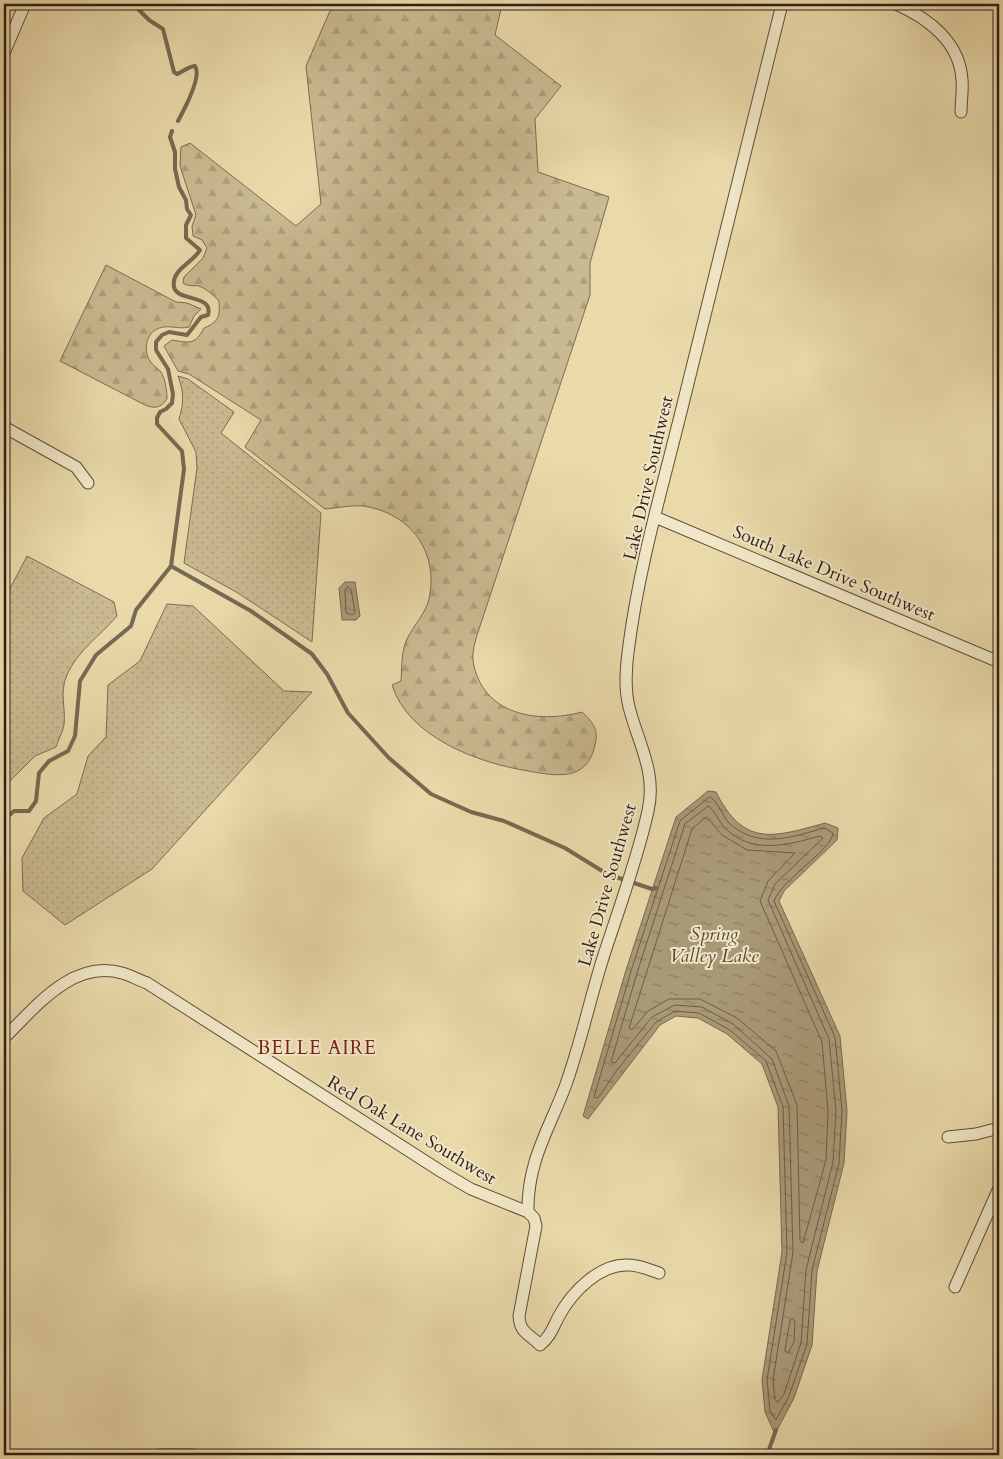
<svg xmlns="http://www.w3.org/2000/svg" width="1003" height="1459" font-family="Cardo,serif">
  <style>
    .grass { fill: url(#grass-dots); stroke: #7c6c54 }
    .forest { fill: url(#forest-firs); stroke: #7c6c54 }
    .water { fill: url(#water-ripples); stroke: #786952 }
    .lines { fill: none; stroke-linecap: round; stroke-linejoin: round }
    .shore { stroke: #6c5c48; stroke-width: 1 }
    .stream { stroke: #786952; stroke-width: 4 }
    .minor-casing { stroke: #5d4e3c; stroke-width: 13 }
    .minor { stroke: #f1e7c8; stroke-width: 11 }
    .labels { text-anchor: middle; stroke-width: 4; stroke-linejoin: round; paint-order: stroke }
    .street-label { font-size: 18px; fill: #2e1f18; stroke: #f1e7c8 }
    .water-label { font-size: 19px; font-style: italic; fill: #594a3a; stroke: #f1e7c8 }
    .neighbourhood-label { font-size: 19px; letter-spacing: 1px; fill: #7a1f14; stroke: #f1e7c8 }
  </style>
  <defs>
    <pattern id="grass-dots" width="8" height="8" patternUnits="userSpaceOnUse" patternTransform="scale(1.25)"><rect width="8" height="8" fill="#caba91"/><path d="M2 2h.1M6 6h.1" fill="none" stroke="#ae9f7c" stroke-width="1.8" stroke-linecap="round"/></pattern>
    <pattern id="forest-firs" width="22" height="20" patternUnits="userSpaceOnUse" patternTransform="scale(1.25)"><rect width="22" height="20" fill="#caba91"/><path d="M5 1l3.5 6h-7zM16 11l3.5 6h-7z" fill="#ae9f7c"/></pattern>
    <pattern id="water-ripples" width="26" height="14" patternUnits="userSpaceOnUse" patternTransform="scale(1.25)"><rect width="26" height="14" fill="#aa9a78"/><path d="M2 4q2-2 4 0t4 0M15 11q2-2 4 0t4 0" fill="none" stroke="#8b7d61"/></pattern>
  </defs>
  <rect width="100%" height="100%" fill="#eadaaa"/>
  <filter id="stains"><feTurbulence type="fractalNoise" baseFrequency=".004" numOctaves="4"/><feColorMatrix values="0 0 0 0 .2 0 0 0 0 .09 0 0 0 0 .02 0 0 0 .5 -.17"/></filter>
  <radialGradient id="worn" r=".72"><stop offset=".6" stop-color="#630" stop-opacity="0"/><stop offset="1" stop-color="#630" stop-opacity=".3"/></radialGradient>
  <!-- grass -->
  <path class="grass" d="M178,376L188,379L234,412L221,433L321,513L312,642L238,593L184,563L197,468L196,452L179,419C184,403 184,392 178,376Z
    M27,556L114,602L117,616C100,636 77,651 67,675C59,692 66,708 64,725C63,732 58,740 56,747L35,756L4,787V600Z
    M167,604L193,606L284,691L312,692L152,869L65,925L23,891L22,858L44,818L77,794L88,756L106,737L108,685L140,661Z"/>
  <!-- forest -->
  <path class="forest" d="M333,4H502L495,35L561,86L535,119L538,172L609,197L590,263V295L477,635C475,642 472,653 473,661C482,715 537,724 582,712C593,722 599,730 595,745C587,782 557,776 528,771C478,763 408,737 392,685L401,681C402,667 401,652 407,639C413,626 426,613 429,599C439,552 411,513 363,506C351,505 337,508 325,509L245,447L261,420L189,374L178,371L164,346L172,340C190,343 195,345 204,328C219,322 220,316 219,301C213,295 207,289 199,286C193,285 189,287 183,283L184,277L203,258L207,248L202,240L193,236L192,226L196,215L180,166L181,147L190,143L296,226L321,204L306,66Z
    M106,265L176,302L187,303L201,309L194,316L189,327C178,330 166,323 155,330C145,337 144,352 150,361C153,366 158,368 161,372C165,378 167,391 167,399C161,408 154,409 145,405L60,361Z"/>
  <!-- water -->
  <path class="water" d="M345,582H355L360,616L356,620H342L339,588Z
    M708,791L716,792C744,848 774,837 825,823L838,828L837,840L784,891L779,901L840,1036L847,1111L844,1163L817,1271L812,1345L794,1398L775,1434L765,1412L762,1380L782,1252L778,1107L762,1064L727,1034L698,1018L676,1016L660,1025L588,1119L583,1116L626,970L676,817Z"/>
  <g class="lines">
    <!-- shore -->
    <path class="shore" d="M348,587L351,589L355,612L353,615L346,613L345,591Z
      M710,797C719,802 722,817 731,825C760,849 792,837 824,828L833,833C832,850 783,878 774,901L835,1037L842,1111L839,1163L812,1270L807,1344L789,1396L776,1420L770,1411L767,1380L787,1252L783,1107L766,1061L730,1030L699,1013L675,1011L656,1022L617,1070L598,1098L594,1097L631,971L680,821Z
      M709,806C715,812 719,821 725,828C752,855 788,845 820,836L823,838L775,884L768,900L829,1039L836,1111L833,1162L806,1270L801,1343L784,1394L778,1402L775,1400L773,1380L793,1252L789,1106L772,1059L733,1024L702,1007L675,1005L652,1017L615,1063L611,1062L637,973L685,824Z
      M707,817L722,835L747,850L795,853L768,881L760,901L822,1042L828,1111L826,1160L803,1243L800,1241L797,1105L776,1051L737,1018L700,999H669L648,1011L632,1030L629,1028L692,829Z
      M793,1319L795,1322L794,1342L788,1353L785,1350L790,1321Z"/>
    <!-- stream -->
    <path class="stream" d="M133,4L149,20L163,29L174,72L177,74C183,72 189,66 195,66C202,76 184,110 178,121
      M171,566L251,611L312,654L327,674L348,713L389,758L431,794L471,812L504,821L565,848L607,874L652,889L656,888
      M4,820L14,811H29L36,801L39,773L49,761L68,751L75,736L80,681L96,655L131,626L136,610L171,566L184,469L182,451L157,424V418L160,412L166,409L172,403L173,394L168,369L156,350V342L162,335L169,332L187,335L201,317L208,315C214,294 177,302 174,287C171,269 193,263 200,250L186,238V225L191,215L187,209L186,200L179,187L175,169V152L170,137L172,131
      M767,1455L776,1430"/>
    <defs>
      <path id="minor" d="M896,4C928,18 960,42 962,80C963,91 961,101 961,112
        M4,53L25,4
        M4,427L76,467L88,483
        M655,517L999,662
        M4,1038C35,1008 72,959 122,973C130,975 138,980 147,983L442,1172L471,1189L528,1212L534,1218L536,1226L519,1316C520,1334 530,1334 540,1345C551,1336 553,1327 559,1316C572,1292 600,1263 629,1265C639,1265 650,1270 659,1273
        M948,1137L976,1134L999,1128
        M528,1212C527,1163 548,1131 565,1087C580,1046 589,1003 602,961C618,911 637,861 648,811C657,772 638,743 629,707C624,687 626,666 629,645C639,567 662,489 681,412C714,276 749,140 782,4
        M955,1287L999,1188
        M159,1455H193"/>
    </defs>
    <!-- minor casing -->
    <use href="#minor" class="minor-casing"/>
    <!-- minor -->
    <use href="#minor" class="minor"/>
  </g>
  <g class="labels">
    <!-- street labels -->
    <g class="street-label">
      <text transform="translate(648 478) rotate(-77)" y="6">Lake Drive Southwest</text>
      <text transform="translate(834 573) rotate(23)" y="6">South Lake Drive Southwest</text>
      <text transform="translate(607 885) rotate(-74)" y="6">Lake Drive Southwest</text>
      <text transform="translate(412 1130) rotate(31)" y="6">Red Oak Lane Southwest</text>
    </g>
    <!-- water labels -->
    <g class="water-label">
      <text x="714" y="940">Spring<tspan x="714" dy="22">Valley Lake</tspan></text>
    </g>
    <!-- neighbourhood labels -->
    <g class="neighbourhood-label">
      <text x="317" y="1054">BELLE AIRE</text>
    </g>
  </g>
  <!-- margin -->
  <rect width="1003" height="1459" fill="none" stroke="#eadaaa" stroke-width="20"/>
  <rect x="5" y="5" width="993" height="1449" fill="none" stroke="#2e1f18" stroke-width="2.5"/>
  <rect x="10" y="10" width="983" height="1439" fill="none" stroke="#2e1f18"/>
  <rect width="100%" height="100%" filter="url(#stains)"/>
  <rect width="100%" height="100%" fill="url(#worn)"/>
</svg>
